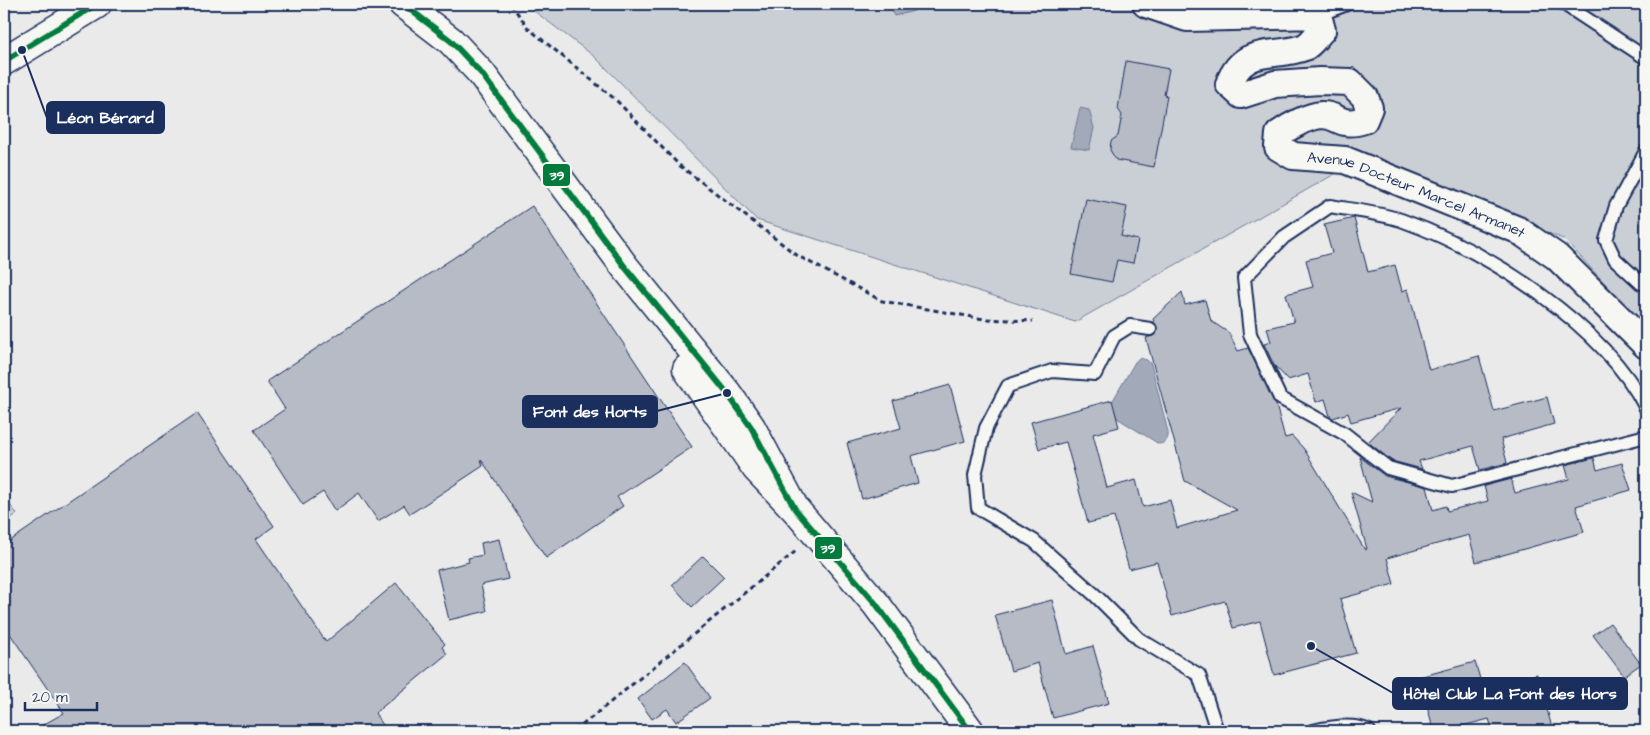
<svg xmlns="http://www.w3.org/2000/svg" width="1650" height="735" font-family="'Architects Daughter',sans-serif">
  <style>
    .green { fill: #caced5; stroke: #727e9a }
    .water { fill: #a2aaba; stroke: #6c7995 }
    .building { fill: #b6bbc6; stroke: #1b2f5e }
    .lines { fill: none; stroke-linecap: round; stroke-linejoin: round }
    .service-casing { stroke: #1b2f5e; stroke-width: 16 }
    .minor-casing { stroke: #1b2f5e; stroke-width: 30 }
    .secondary-casing { stroke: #1b2f5e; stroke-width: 31 }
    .path { stroke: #1b2f5e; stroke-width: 3; stroke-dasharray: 5 4; stroke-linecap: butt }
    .service { stroke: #f6f6f2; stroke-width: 12 }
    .minor { stroke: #f6f6f2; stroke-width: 26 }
    .secondary { stroke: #f6f6f2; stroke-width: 28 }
    .bus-1-casing { stroke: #f6f6f2; stroke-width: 10 }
    .bus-1 { stroke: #007b3e; stroke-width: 6 }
    .labels { text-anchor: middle; stroke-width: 4; stroke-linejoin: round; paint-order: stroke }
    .street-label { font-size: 15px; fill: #1b2f5e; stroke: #f6f6f2 }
    .leader { fill: none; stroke: #1b2f5e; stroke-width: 2 }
    .callout-dot { fill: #1b2f5e; stroke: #f6f6f2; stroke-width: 2 }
    .callout { fill: #1b2f5e; stroke: #1b2f5e; stroke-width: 2 }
    .callout-label { font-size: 16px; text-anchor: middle; font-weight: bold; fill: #fff }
    .line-badge { stroke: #f6f6f2; stroke-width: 2 }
    .badge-label { font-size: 14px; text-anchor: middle; font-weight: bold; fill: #fff }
  </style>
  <rect width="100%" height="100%" fill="#e9eae9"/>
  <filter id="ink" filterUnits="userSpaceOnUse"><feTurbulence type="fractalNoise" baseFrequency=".02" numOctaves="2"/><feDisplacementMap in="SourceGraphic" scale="10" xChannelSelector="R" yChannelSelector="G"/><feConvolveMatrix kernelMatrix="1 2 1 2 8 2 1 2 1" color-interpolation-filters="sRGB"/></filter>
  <g filter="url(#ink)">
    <!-- green -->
    <path class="green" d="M525,4H1646V328L1565,240L1368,155L1075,322L757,220L595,57Z
      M4,497L17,514L4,523Z"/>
    <!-- water -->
    <path class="water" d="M891,4H913L914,11L894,16Z
      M1080,108L1089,110L1094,128L1089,150L1071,147Z
      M1139,358L1147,360L1151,364L1168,432C1169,439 1166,443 1159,444L1117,418L1112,402L1135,362Z"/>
    <!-- building -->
    <path class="building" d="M1126,61L1169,69L1164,95L1167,96L1154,167L1116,160L1110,150L1111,141L1118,136L1122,115L1118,109Z
      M1086,199L1127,207L1121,236L1138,240L1133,263L1117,260L1112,282L1071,274Z
      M532,206L692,447L617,497L623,506L546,558L481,459L483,466L410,514L404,505L378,521L359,493L335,511L323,492L303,505L254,430L285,409L267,381Z
      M1354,218L1368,272L1395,265L1402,291L1408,289L1429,370L1479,356L1494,411L1547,397L1554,424L1501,439L1507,463L1480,470L1473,446L1419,461L1422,469L1392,461L1368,442L1401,408L1351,422L1348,413L1333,418L1330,416L1325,399L1316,402L1308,374L1288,380L1274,365L1282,382L1264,344L1271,342L1267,328L1294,322L1286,294L1313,287L1306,260L1332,253L1324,225Z
      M1182,292L1185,305L1205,300L1211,321L1229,333L1238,351L1248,348L1276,405L1285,438L1292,436L1304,449L1365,550L1367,549L1351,492L1372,502L1360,457L1385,476L1427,487L1433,510L1446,506L1447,511L1488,501L1484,486L1511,479L1515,493L1569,479L1565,465L1594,458L1597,470L1622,463L1631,490L1576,506L1584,532L1503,555L1476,562L1469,535L1387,558L1394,584L1340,599L1356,653L1274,675L1260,621L1233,628L1225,601L1172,616L1157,562L1129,569L1114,517L1088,523L1066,442L1039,449L1031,422L1112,400L1119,427L1093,434L1107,488L1136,480L1143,507L1170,500L1177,528L1237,510L1185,481L1146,338L1153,336L1158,331L1153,319Z
      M950,385L965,441L911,456L918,483L862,499L847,443L901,428L893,401Z
      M197,413L274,526L256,539L326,642L396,583L445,644L442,647L447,654L375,713L387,731H32L64,713L4,625V545Z
      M499,539L508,579L481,585L487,611L449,620L437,570L469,562L468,558L483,555L481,543Z
      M703,556L724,577L692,607L672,585Z
      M1052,600L1066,654L1093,646L1109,703L1053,718L1038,663L1011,671L995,615Z
      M1610,623L1641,664L1624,676L1593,635Z
      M685,662L710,698L676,722L667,709L652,719L638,699Z
      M1475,662L1483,689L1537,674L1553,731H1493L1489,719L1443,731H1434L1419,677Z"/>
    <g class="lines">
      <defs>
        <path id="service" d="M1564,4L1646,58
          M1318,15L1347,4
          M1646,151L1616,206L1606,240L1615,259L1641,283H1646
          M1150,329L1130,326L1114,336L1095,374L1052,371L1008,386L986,428L975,475L978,508L1034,541L1096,596L1139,639L1199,675L1217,731
          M1646,408C1603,324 1488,251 1401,220C1379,213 1353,210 1330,206L1284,237L1244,278L1250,334L1280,398L1345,434L1388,468L1452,486L1646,436
          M1313,731C1330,727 1353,723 1369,731"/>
        <g id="minor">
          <path id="s1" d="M1146,4L1187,18L1318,15L1322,30C1317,35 1311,44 1305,47C1274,59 1244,44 1229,84L1241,95L1275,84L1320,81L1350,82L1365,97L1369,108L1364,120C1339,128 1340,115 1322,115C1308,116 1290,126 1279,134L1278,147L1293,156L1345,160L1518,230L1557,257L1646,345"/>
        </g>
        <path id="secondary" d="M403,4L451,41L481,73L625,267L727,393L751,427L795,509
          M4,61L97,4
          M687,369L756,468L795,509L876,604L970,731"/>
      </defs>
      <!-- service casing -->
      <use href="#service" class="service-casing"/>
      <!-- minor casing -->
      <use href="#minor" class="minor-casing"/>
      <!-- secondary casing -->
      <use href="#secondary" class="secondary-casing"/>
      <!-- path -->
      <path class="path" d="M511,4L528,28L616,100L679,165L798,256L882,301L984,319L1033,321
        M575,731L796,551"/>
      <!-- service -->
      <use href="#service" class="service"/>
      <!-- minor -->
      <use href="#minor" class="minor"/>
      <!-- secondary -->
      <use href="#secondary" class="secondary"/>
      <defs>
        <path id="bus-1" d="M403,4L451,41L481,73L625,267L727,393L751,427L795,509L876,604L970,731
          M4,61L97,4"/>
      </defs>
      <!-- bus-1 casing -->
      <use href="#bus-1" class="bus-1-casing"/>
      <!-- bus-1 -->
      <use href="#bus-1" class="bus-1"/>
    </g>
  </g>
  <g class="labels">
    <!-- street labels -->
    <g class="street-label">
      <text dy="5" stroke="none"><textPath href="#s1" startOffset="729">Avenue Docteur Marcel Armanet</textPath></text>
    </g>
  </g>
  <!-- callouts -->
  <path class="leader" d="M22 50L47 118M727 393L657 411M1311 646L1393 693"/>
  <g class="callout-dot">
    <circle cx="22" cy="50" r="5"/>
    <circle cx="727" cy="393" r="5"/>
    <circle cx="1311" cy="646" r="5"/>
  </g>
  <g class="callout">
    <rect x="47" y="102" width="117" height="31" rx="5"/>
    <rect x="523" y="396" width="134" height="31" rx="5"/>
    <rect x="1393" y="678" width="234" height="31" rx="5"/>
  </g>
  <g class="callout-label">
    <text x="105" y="123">Léon Bérard</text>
    <text x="590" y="417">Font des Horts</text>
    <text x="1510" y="699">Hôtel Club La Font des Hors</text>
  </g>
  <g class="line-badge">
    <rect x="542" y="163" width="29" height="24" rx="5" fill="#007b3e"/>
    <rect x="814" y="536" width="29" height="24" rx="5" fill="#007b3e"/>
  </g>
  <g class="badge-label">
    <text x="557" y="180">39</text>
    <text x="828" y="553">39</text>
  </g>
  <!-- margin -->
  <rect width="1650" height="735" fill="none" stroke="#f6f6f2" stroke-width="20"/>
  <rect x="10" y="10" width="1630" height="715" fill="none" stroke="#1b2f5e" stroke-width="2" filter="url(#ink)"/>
  <!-- scale -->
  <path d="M25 702v8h72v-8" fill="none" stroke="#1b2f5e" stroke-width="2.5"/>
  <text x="32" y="702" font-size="15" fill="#1b2f5e" stroke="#f6f6f2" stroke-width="4" paint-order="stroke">20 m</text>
</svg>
